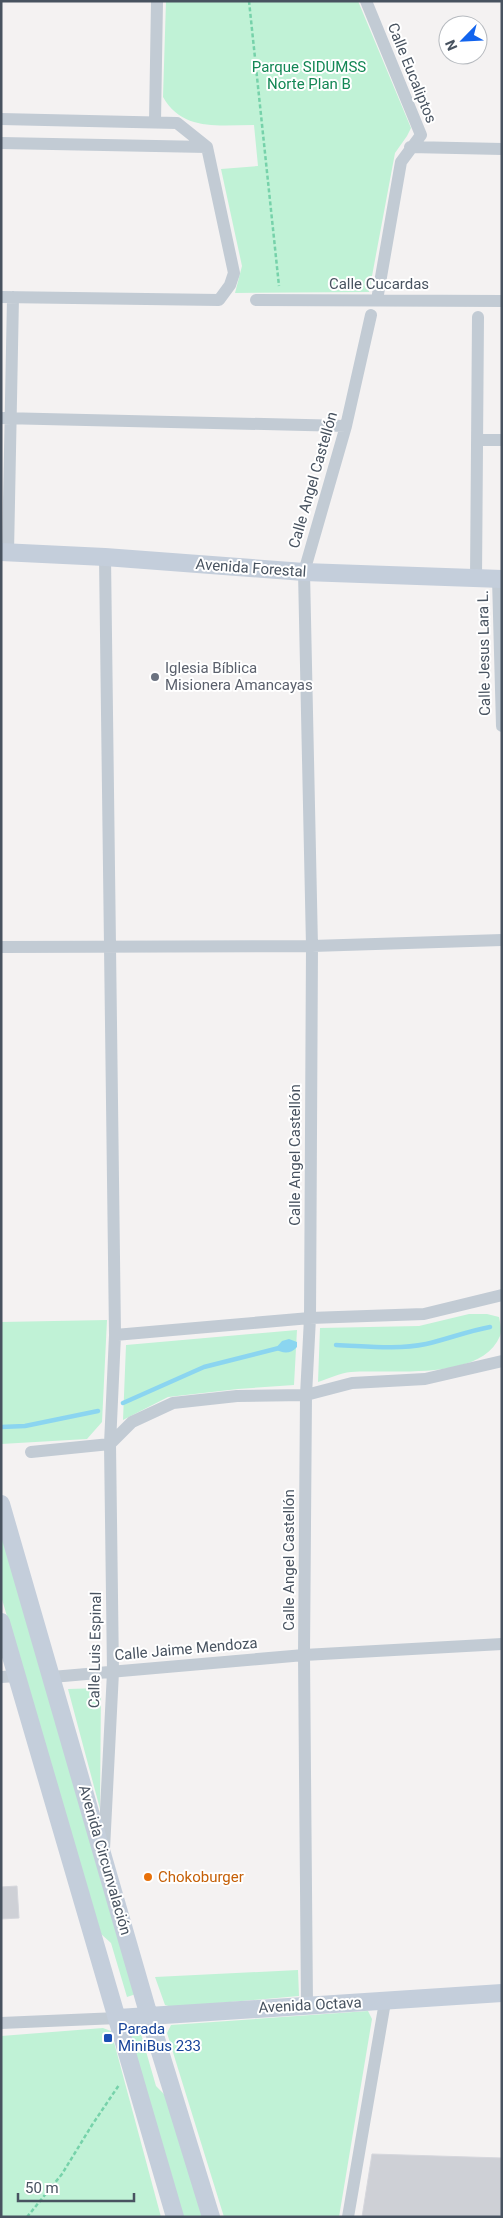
<svg xmlns="http://www.w3.org/2000/svg" width="503" height="2218" font-family="Roboto,sans-serif">
  <style>
    .green { fill: #c0f2d6 }
    .water { fill: #8bd5f0 }
    .lines { fill: none; stroke-linecap: round; stroke-linejoin: round }
    .stream { stroke: #8bd5f0; stroke-width: 4.5 }
    .building { fill: #ced0d6; stroke: #d6d7dd }
    .path { stroke: #76d2aa; stroke-width: 2.5; stroke-dasharray: 4 2.5; stroke-linecap: butt }
    .street { stroke: #c2cbd4; stroke-width: 12 }
    .secondary { stroke: #c4cedb; stroke-width: 18 }
    .worship-dot { fill: #6b7280; stroke: #fff; stroke-width: 2 }
    .food-dot { fill: #e8710a; stroke: #fff; stroke-width: 2 }
    .transit-dot { fill: #1a4fb4; stroke: #fff; stroke-width: 2 }
    .labels { text-anchor: middle; stroke-width: 4; stroke-linejoin: round; paint-order: stroke }
    .park-label { font-size: 15px; fill: #148755; stroke: #fff }
    .street-label { font-size: 15px; fill: #485360; stroke: #fff }
    .worship-label { font-size: 15px; fill: #5b616d; stroke: #fff; text-anchor: start }
    .food-label { font-size: 15px; fill: #c56008; stroke: #fff; text-anchor: start }
    .transit-label { font-size: 15px; fill: #164399; stroke: #fff; text-anchor: start }
  </style>
  <rect width="100%" height="100%" fill="#f4f2f2"/>
  <!-- green -->
  <path class="green" d="M166,1H358L411,128L407,136L395,153L369,292L235,293L242,266L221,169L258,166L254,125C220,125 183,132 163,97Z
    M469,1314H487L499,1317C500,1322 502,1331 500,1336C481,1382 390,1369 351,1372C340,1373 328,1379 318,1382L320,1328L419,1326Z
    M107,1320L102,1422L87,1439L1,1444V1322Z
    M297,1330L294,1385L238,1389L168,1397L123,1420L126,1345Z
    M1,1531L136,1994L127,1997L111,1943L101,1934L1,1596Z
    M101,1688L100,1809L68,1689Z
    M298,1970L299,1996L172,2007L165,2005L155,1977Z
    M368,2011L372,2019L339,2217H224L167,2033L171,2025Z
    M103,2028L111,2031L161,2217H1V2036Z
    M136,2031L141,2034L156,2086L166,2096L203,2217H183L131,2038L132,2034Z"/>
  <!-- water -->
  <path class="water" d="M289,1339L297,1342V1347C291,1354 283,1354 275,1349L282,1341Z"/>
  <g class="lines">
    <!-- stream -->
    <path class="stream" d="M336,1345C365,1346 397,1350 426,1344C448,1339 468,1331 490,1327
      M123,1403L204,1367L279,1348
      M1,1427L25,1426L98,1411"/>
  </g>
  <!-- building -->
  <path class="building" d="M17,1886L19,1918L1,1919V1887Z
    M372,2154L502,2158V2217H362Z"/>
  <g class="lines">
    <!-- path -->
    <path class="path" d="M249,1L279,286
      M27,2217L62,2174L92,2125L119,2085"/>
    <!-- street -->
    <path class="street" d="M366,1L421,135L401,162L377,300
      M1,119L177,123L207,147L234,273L230,285L219,300L1,297
      M155,122L157,1
      M1,143L207,147
      M410,147L502,149
      M256,300L502,301
      M1,418L346,426
      M477,440H502
      M8,553L13,297
      M476,579L478,317
      M498,579L502,726
      M1,947L312,946L502,940
      M115,1335L310,1318L424,1314L502,1295
      M31,1452L110,1444L132,1422L173,1403L237,1396L306,1395L352,1383L425,1379L502,1361
      M1,1677L17,1676
      M52,1677L304,1655L502,1644
      M104,1849L113,1672L110,1444L115,1335L105,557
      M307,2005L304,1655L306,1395L310,1318L312,946L304,572L346,426L371,315
      M1,2023L118,2018
      M348,2217L385,2002"/>
    <!-- secondary -->
    <path class="secondary" d="M1,552L105,557L304,572L502,579
      M1,1504L149,2016L211,2217
      M1,1622L175,2217
      M118,2018L502,1993"/>
  </g>
  <!-- markers -->
  <circle class="worship-dot" cx="155" cy="677" r="5"/>
  <circle class="food-dot" cx="148" cy="1877" r="5"/>
  <rect class="transit-dot" x="103" y="2033" width="10" height="10" rx="2.5"/>
  <g class="labels">
    <!-- park labels -->
    <g class="park-label">
      <text x="309" y="72">Parque SIDUMSS<tspan x="309" dy="17">Norte Plan B</tspan></text>
    </g>
    <!-- street labels -->
    <g class="street-label">
      <text transform="translate(412 73) rotate(68)" y="5">Calle Eucaliptos</text>
      <text x="379" y="289">Calle Cucardas</text>
      <text transform="translate(313 480) rotate(-74)" y="5">Calle Angel Castellón</text>
      <text transform="translate(251 568) rotate(4)" y="5">Avenida Forestal</text>
      <text transform="translate(484 653) rotate(-91)" y="5">Calle Jesus Lara L.</text>
      <text transform="translate(295 1155) rotate(-90)" y="5">Calle Angel Castellón</text>
      <text transform="translate(289 1560) rotate(-90)" y="5">Calle Angel Castellón</text>
      <text transform="translate(186 1649) rotate(-5)" y="5">Calle Jaime Mendoza</text>
      <text transform="translate(95 1650) rotate(-89)" y="5">Calle Luis Espinal</text>
      <text transform="translate(105 1860) rotate(74)" y="5">Avenida Circunvalación</text>
      <text transform="translate(310 2005) rotate(-3)" y="5">Avenida Octava</text>
    </g>
    <!-- worship labels -->
    <g class="worship-label">
      <text x="165" y="673">Iglesia Bíblica<tspan x="165" dy="17">Misionera Amancayas</tspan></text>
    </g>
    <!-- food labels -->
    <g class="food-label">
      <text x="158" y="1882">Chokoburger</text>
    </g>
    <!-- transit labels -->
    <g class="transit-label">
      <text x="118" y="2034">Parada<tspan x="118" dy="17">MiniBus 233</tspan></text>
    </g>
  </g>
  <!-- border -->
  <rect width="503" height="2218" fill="none" stroke="#485360" stroke-width="5"/>
  <!-- north arrow -->
  <g transform="translate(463 40) rotate(246)"><circle r="24" fill="#ffffff" stroke="#b6babf"/>
  <path d="M0-4L9 19L0 12L-9 19Z" fill="#1264ee"/>
  <text y="-8" font-size="14" font-weight="bold" text-anchor="middle" fill="#485360">N</text>
  </g>
  <!-- scale -->
  <path d="M18 2193v8h116v-8" fill="none" stroke="#485360" stroke-width="2.5"/>
  <text x="25" y="2193" font-size="15" fill="#485360" stroke="#ffffff" stroke-width="4" paint-order="stroke">50 m</text>
</svg>
